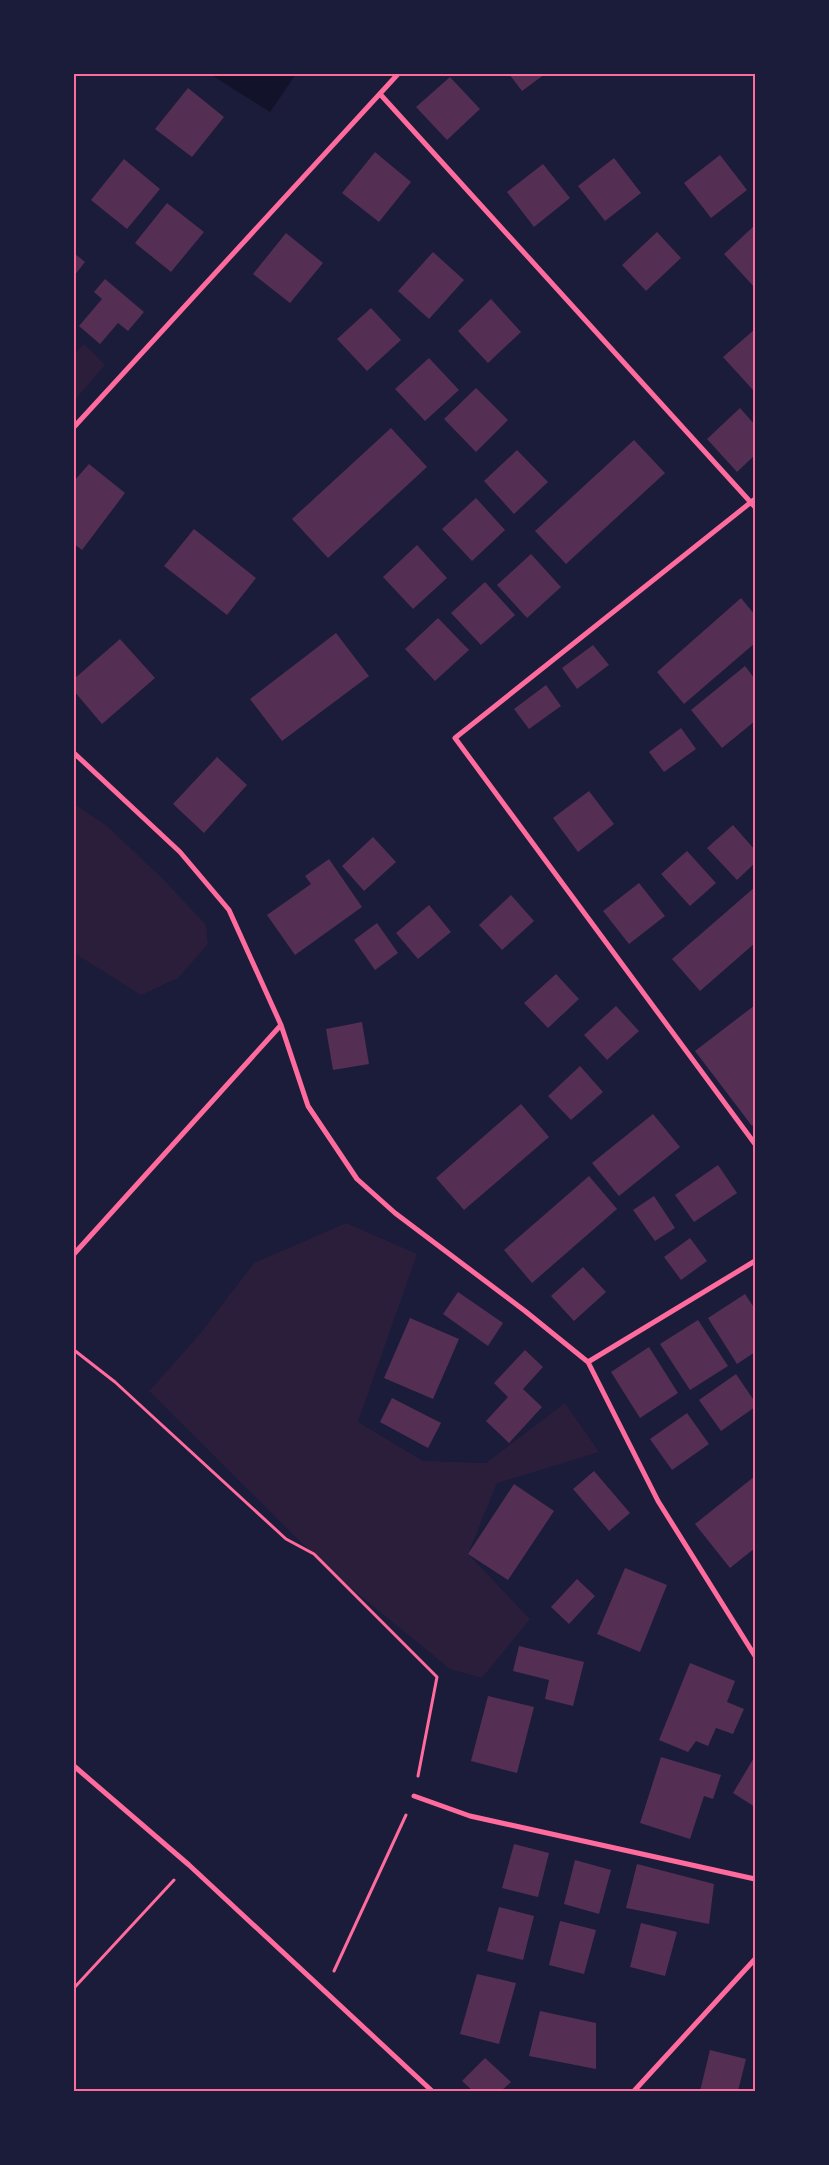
<svg xmlns="http://www.w3.org/2000/svg" width="829" height="2165" font-family="Jost,sans-serif">
  <style>
    .green { fill: #2a1e3b }
    .water { fill: #12122b }
    .building { fill: #542f53 }
    .lines { fill: none; stroke-linecap: round; stroke-linejoin: round }
    .path { stroke: #ff6b9d; stroke-width: 3 }
    .minor { stroke: #ff6b9d; stroke-width: 5 }
    .neatline { fill: none; stroke: #ff6b9d; stroke-width: 2 }
  </style>
  <rect width="100%" height="100%" fill="#1b1b3a"/>
  <!-- green -->
  <path class="green" d="M84,344L105,365L74,401V354Z
    M74,804L107,826L164,880L206,925L208,944L178,978L141,995L74,953Z
    M346,1223L417,1254L358,1422L423,1461L486,1463L565,1403L599,1452L497,1483L468,1554L530,1619L482,1678L450,1669L329,1570L149,1391L199,1335L254,1263Z"/>
  <!-- water -->
  <path class="water" d="M210,74H296L270,112Z"/>
  <!-- building -->
  <path class="building" d="M509,74H545L522,91Z
    M450,77L480,109L447,140L416,107Z
    M188,88L224,117L192,157L155,129Z
    M375,152L411,182L379,222L342,193Z
    M720,155L747,190L711,218L684,183Z
    M614,158L641,193L605,221L578,186Z
    M124,159L160,189L127,229L91,200Z
    M543,164L570,198L534,227L507,192Z
    M167,203L204,232L171,272L135,243Z
    M755,225V288L724,254Z
    M657,232L681,258L646,291L622,265Z
    M286,233L323,263L290,303L253,274Z
    M433,252L464,280L429,319L398,291Z
    M74,253L85,262L74,276Z
    M105,279L144,312L128,331L118,323L100,344L79,326L102,299L94,292Z
    M491,299L521,332L488,363L458,331Z
    M371,308L401,340L367,371L337,339Z
    M755,329V388L753,390L723,357Z
    M429,358L459,390L425,421L395,389Z
    M476,388L508,420L476,452L444,419Z
    M740,408L755,425V455L737,472L707,439Z
    M391,428L427,467L328,558L292,519Z
    M634,440L665,473L566,564L535,531Z
    M517,450L548,482L514,514L484,481Z
    M89,464L125,493L82,550L74,544V481Z
    M476,498L505,530L472,561L442,529Z
    M194,529L256,578L227,615L164,566Z
    M417,545L447,578L413,609L383,577Z
    M531,554L561,587L527,618L497,585Z
    M485,582L515,615L481,645L451,613Z
    M741,598L755,615V643L684,704L657,672Z
    M438,618L469,650L435,681L405,649Z
    M336,633L369,676L282,741L250,699Z
    M120,639L155,678L102,724L74,691V679Z
    M593,645L609,665L577,689L562,668Z
    M745,666L755,679V721L722,748L691,710Z
    M546,685L561,706L529,729L514,709Z
    M681,728L696,749L664,772L649,752Z
    M217,757L247,785L204,833L173,804Z
    M589,791L614,824L578,852L553,818Z
    M733,825L755,850V863L737,880L707,848Z
    M373,837L396,862L364,891L342,866Z
    M687,851L716,883L690,906L661,874Z
    M329,859L362,907L295,955L267,915L311,884L305,876Z
    M639,883L665,916L629,944L603,911Z
    M755,887V943L700,991L672,959Z
    M511,895L534,921L502,950L479,925Z
    M429,905L451,932L418,959L396,933Z
    M377,923L398,953L375,970L354,940Z
    M556,974L579,999L548,1028L524,1003Z
    M755,1005V1124L752,1126L695,1051Z
    M616,1006L639,1031L607,1060L584,1035Z
    M362,1022L369,1064L333,1070L326,1029Z
    M580,1066L603,1092L571,1120L548,1096Z
    M521,1104L549,1137L464,1210L436,1178Z
    M653,1114L680,1147L619,1196L592,1163Z
    M718,1165L737,1193L694,1222L675,1195Z
    M589,1176L617,1209L532,1283L504,1250Z
    M654,1196L675,1228L655,1241L633,1210Z
    M690,1238L707,1261L681,1280L664,1257Z
    M583,1267L606,1292L574,1321L551,1296Z
    M458,1292L503,1323L488,1346L443,1314Z
    M745,1294L755,1309V1352L737,1364L708,1318Z
    M410,1318L459,1339L433,1399L384,1378Z
    M698,1320L728,1366L690,1390L660,1344Z
    M649,1347L678,1393L640,1418L611,1372Z
    M525,1350L543,1367L523,1389L542,1407L509,1443L486,1421L508,1397L494,1383Z
    M736,1374L755,1402V1407L721,1431L699,1400Z
    M392,1398L441,1423L428,1448L380,1422Z
    M687,1413L709,1444L672,1470L650,1439Z
    M594,1471L630,1513L609,1531L573,1489Z
    M755,1476V1548L730,1568L695,1524Z
    M514,1484L554,1511L508,1580L468,1554Z
    M625,1568L667,1585L640,1652L597,1634Z
    M577,1579L595,1596L569,1624L551,1607Z
    M519,1646L584,1662L573,1706L545,1699L549,1680L513,1671Z
    M690,1663L735,1681L727,1702L744,1709L733,1734L716,1728L708,1746L696,1741L688,1752L659,1740Z
    M488,1696L534,1707L517,1773L471,1761Z
    M755,1756V1807L733,1793Z
    M661,1757L721,1775L713,1799L704,1796L690,1839L640,1823Z
    M514,1844L549,1853L538,1897L502,1888Z
    M575,1860L611,1870L599,1914L564,1904Z
    M637,1864L714,1884L709,1924L626,1908Z
    M499,1907L534,1916L523,1960L487,1951Z
    M560,1921L596,1930L584,1974L549,1965Z
    M641,1923L677,1932L665,1976L630,1967Z
    M477,1974L516,1983L499,2044L460,2034Z
    M540,2011L596,2023V2069L529,2056Z
    M710,2050L746,2059L738,2091H700Z
    M485,2058L511,2082L501,2091H473L462,2081Z"/>
  <g class="lines">
    <!-- path -->
    <path class="path" d="M74,1350L115,1382L286,1539L314,1554L437,1677L418,1776
      M334,1971L406,1815
      M74,1988L174,1880"/>
    <!-- minor -->
    <path class="minor" d="M380,94L755,507
      M74,427L398,74
      M755,499L455,738L755,1144
      M74,753L180,852L229,910L281,1025L308,1106L357,1179L395,1213L525,1311L588,1362L658,1501L755,1656
      M74,1254L281,1025
      M588,1362L755,1261
      M74,1766L189,1865L432,2091
      M414,1796L470,1816L755,1879
      M634,2091L755,1959"/>
  </g>
  <!-- border -->
  <rect width="829" height="2165" fill="none" stroke="#1b1b3a" stroke-width="150"/>
  <rect x="75" y="75" width="679" height="2015" class="neatline"/>
</svg>
